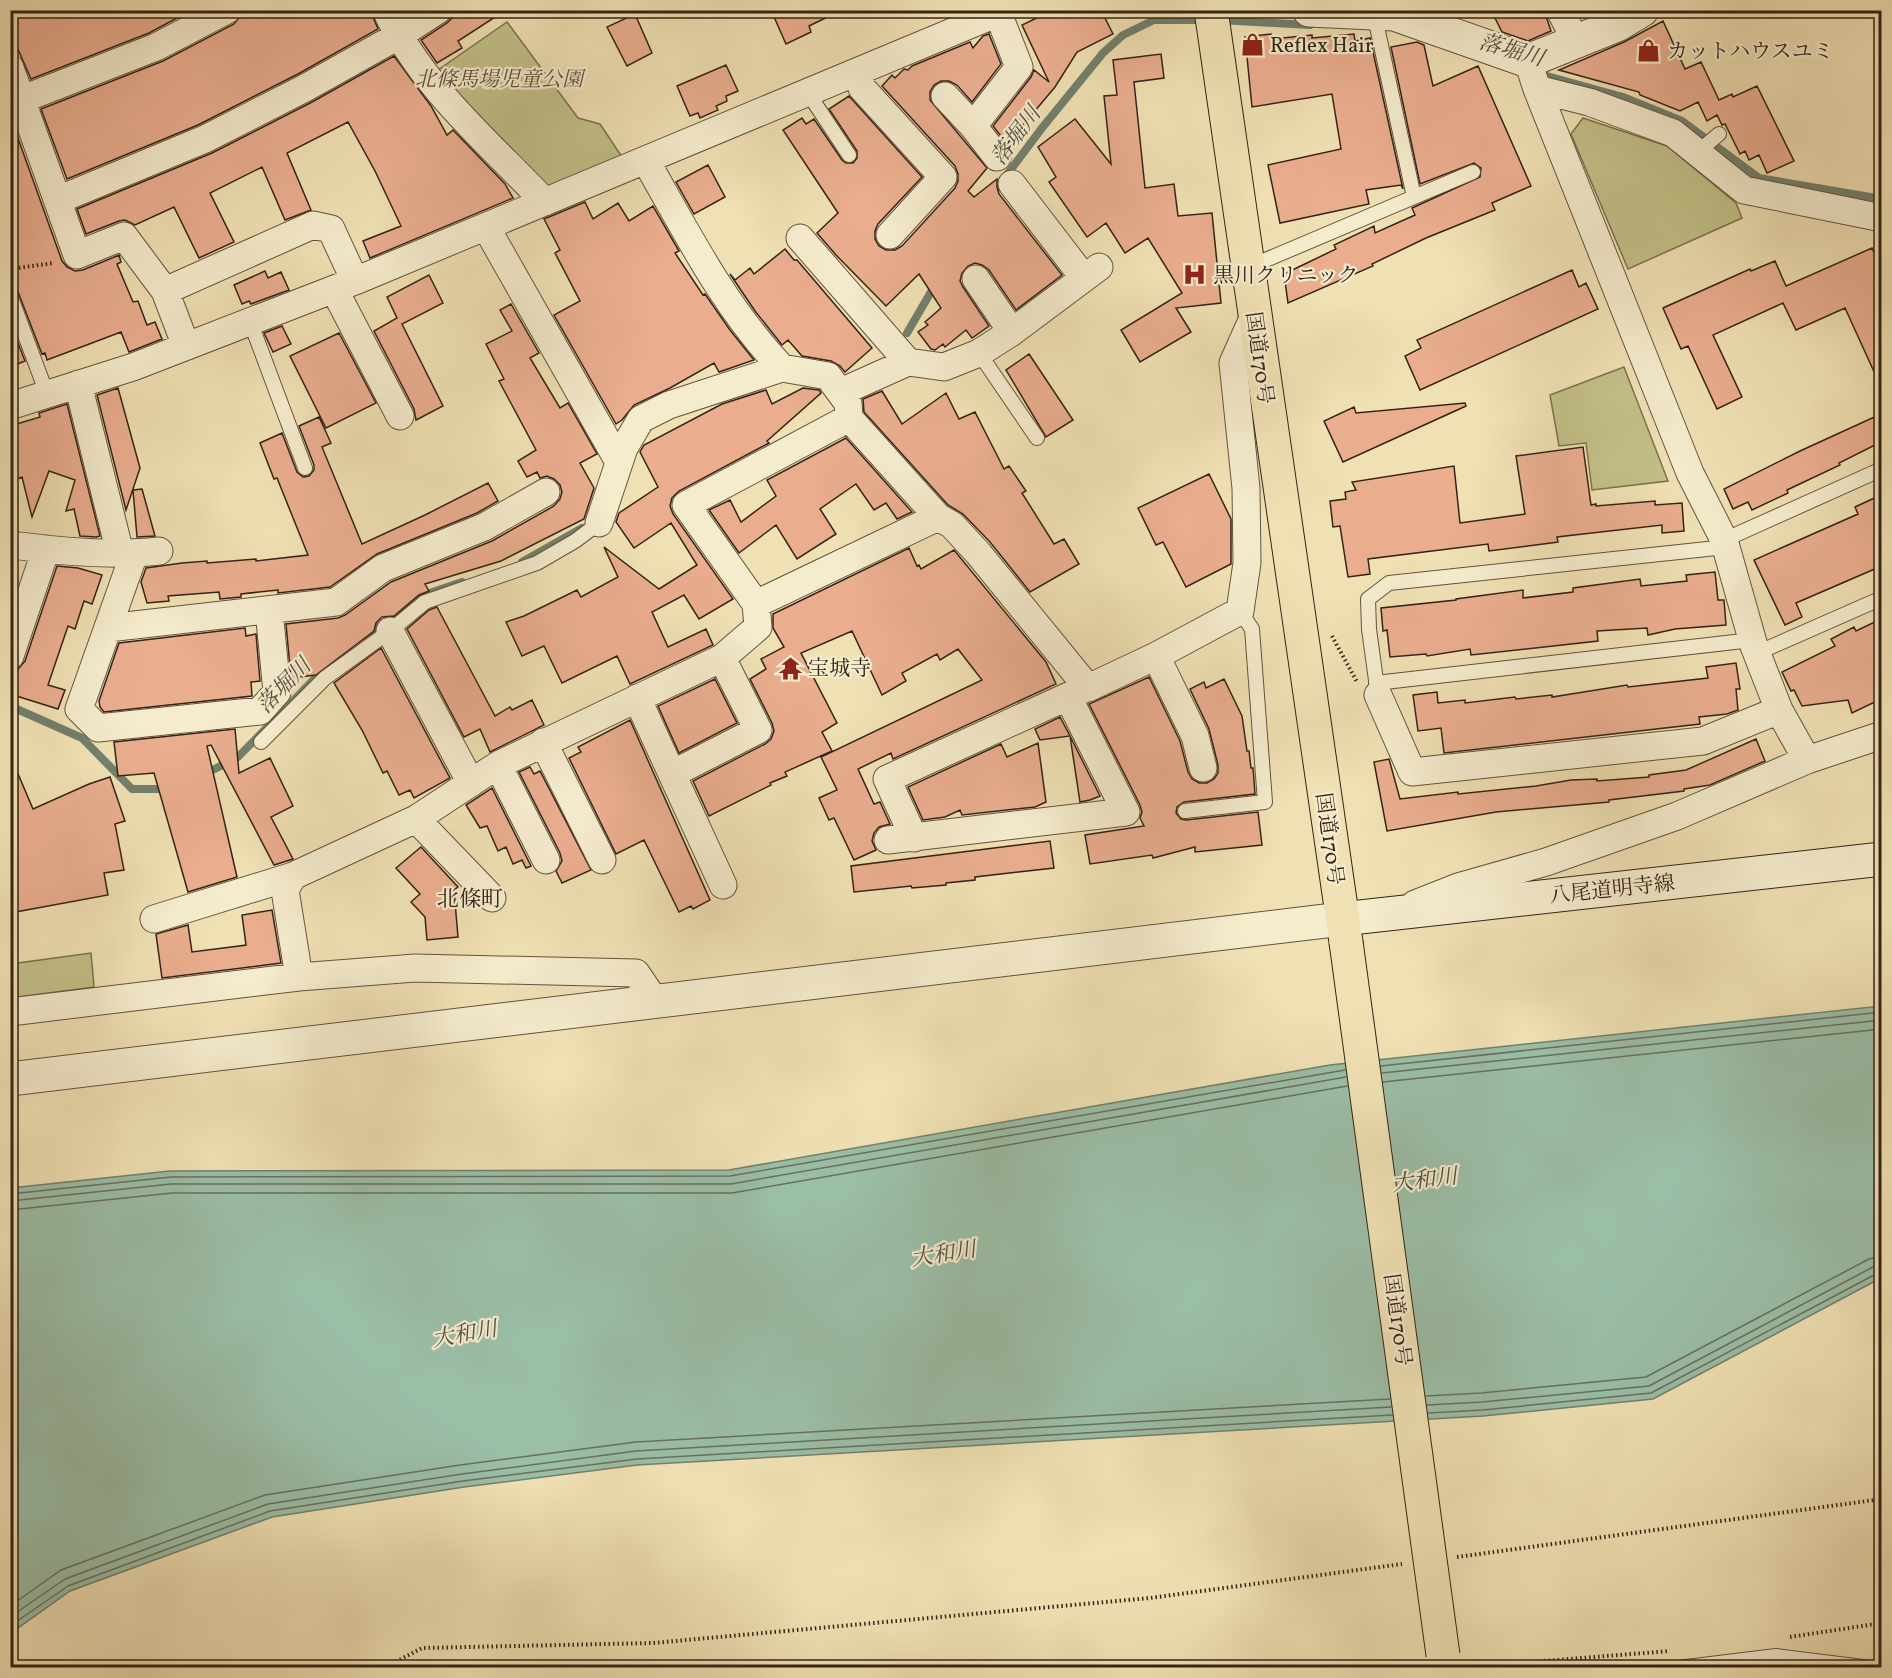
<svg xmlns="http://www.w3.org/2000/svg" width="1892" height="1678" font-family="Vollkorn,'Noto Serif JP',serif">
  <style>
    .green { fill: #c2c087; stroke: #7b714e; stroke-width: 1.5 }
    .water { fill: #9bbea7; stroke: #72806d; stroke-width: 1.5 }
    .lines { fill: none; stroke-linecap: round; stroke-linejoin: round }
    .shore { stroke: #68705e; stroke-width: 1.5 }
    .stream { stroke: #72806d; stroke-width: 8 }
    .building { fill: #eaae8f; stroke: #342216; stroke-width: 1.5 }
    .service-casing { stroke: #63523e; stroke-width: 16 }
    .minor-casing { stroke: #63523e; stroke-width: 29 }
    .tertiary-casing { stroke: #63523e; stroke-width: 35 }
    .secondary-casing { stroke: #342216; stroke-width: 35 }
    .trunk-casing { stroke: #342216; stroke-width: 35 }
    .path { stroke: #342216; stroke-width: 4; stroke-dasharray: 1.5 3; stroke-linecap: butt }
    .service { stroke: #f5ecce; stroke-width: 14 }
    .minor { stroke: #f5ecce; stroke-width: 27 }
    .tertiary { stroke: #f5ecce; stroke-width: 33 }
    .secondary { stroke: #f5ecce; stroke-width: 33 }
    .trunk { stroke: #f0e1b4; stroke-width: 33 }
    .trunk-bridge-casing { stroke: #342216; stroke-width: 35; stroke-linecap: butt }
    .trunk-bridge { stroke: #f0e1b4; stroke-width: 33 }
    .labels { text-anchor: middle; stroke-width: 4.5; stroke-linejoin: round; paint-order: stroke }
    .poi-label { font-size: 21px; fill: #342216; stroke: #f5ecce; text-anchor: start }
    .park-label { font-size: 21px; font-style: italic; fill: #5f5138; stroke: #f5ecce }
    .street-label { font-size: 21px; fill: #342216; stroke: #f5ecce }
    .water-label { font-size: 22px; font-style: italic; fill: #535142; stroke: #f5ecce }
    .neighbourhood-label { font-size: 22px; fill: #342216; stroke: #f5ecce }
  </style>
  <rect width="100%" height="100%" fill="#f0e1b4"/>
  <filter id="stains"><feTurbulence type="fractalNoise" baseFrequency=".00333" numOctaves="4"/><feColorMatrix values="0 0 0 0 .2 0 0 0 0 .09 0 0 0 0 .02 0 0 0 .5 -.17"/></filter>
  <radialGradient id="worn" r=".72"><stop offset=".6" stop-color="#630" stop-opacity="0"/><stop offset="1" stop-color="#630" stop-opacity=".3"/></radialGradient>
  <!-- green -->
  <path class="green" d="M507,22L578,118L600,124L622,157L549,189L435,72Z
    M1583,118L1667,146L1736,203L1742,218L1628,269L1571,134Z
    M1624,367L1668,481L1592,490L1586,443L1559,446L1550,395Z
    M91,953L94,987L11,998V964Z"/>
  <!-- water -->
  <path class="water" d="M1881,1006V1278L1653,1399L1483,1416L637,1465L464,1487L272,1517L70,1591L11,1633V1188L170,1171L729,1170L1330,1065Z"/>
  <g class="lines">
    <!-- shore -->
    <path class="shore" d="M1381,1066L1882,1012
      M1382,1073L1882,1020
      M1383,1082L1882,1029
      M10,1194L171,1177L730,1176L1345,1070
      M10,1201L171,1184H731L1346,1077
      M10,1210L172,1193H732L1347,1086
      M1426,1396L1481,1393L1646,1377L1869,1259L1882,1256
      M1427,1405L1482,1402L1649,1386L1873,1267L1882,1265
      M1428,1413L1483,1410L1651,1393L1876,1274L1882,1273
      M10,1606L61,1570L265,1495L460,1465L636,1442L1390,1399
      M10,1617L65,1579L268,1504L462,1474L636,1451L1391,1407
      M10,1626L68,1586L270,1511L463,1481L637,1459L1392,1415"/>
    <!-- stream -->
    <path class="stream" d="M1220,20L1310,25
      M1536,73L1623,97L1682,121L1759,178L1882,199
      M991,196L1042,128L1103,53L1123,35L1154,20H1205
      M907,333L935,285
      M522,562L582,528
      M366,636L421,596L462,582
      M10,706L82,738L132,789H167
      M203,775L238,757L330,663"/>
  </g>
  <!-- building -->
  <path class="building" d="M10,10H192L149,33L31,79L10,31Z
    M250,10H323L326,18L340,10H370L378,29L298,74L198,125L67,179L41,109L163,61L234,24L242,14Z
    M454,10H506L458,41L462,48L437,63L421,40L447,23L452,18Z
    M771,10H842L809,26L811,32L786,44Z
    M1053,10H1101L1113,34L1077,52L1055,87L1007,144L993,126L1031,77L1034,70L1049,82L1022,25Z
    M1491,10H1544L1551,31L1528,41L1502,32Z
    M635,14L652,53L627,66L607,27Z
    M1663,21L1685,69L1701,62L1719,100L1732,94L1733,97L1757,86L1794,161L1767,173L1759,155L1749,160L1745,151L1740,154L1725,124L1722,125L1717,115L1707,121L1698,102L1680,111L1640,95L1639,92L1559,70L1624,42Z
    M989,34L1001,64L972,102L957,85L949,81H941L934,85L930,92V100L987,168L968,191L974,197L997,179V187L999,194L1062,275L1016,310L989,270L982,265L975,263L968,266L962,273L960,281L963,287L989,326L972,338L966,330L945,347L943,344L935,350L931,349L918,332L928,325L925,322L941,308L919,274L886,306L836,255L817,233L838,213L783,130L802,118L806,124L814,119L842,160L846,163H853L857,158V151L829,109L849,96L922,177L878,224L875,231V239L879,246L886,250H895L902,246L955,188L958,181V174L955,166L882,86L892,75L895,78L904,69L908,70L912,66L970,42L973,48L983,36Z
    M1271,34L1272,39L1312,35V38L1354,34L1355,41L1370,38L1403,189L1401,185L1366,190L1369,204L1280,223L1268,165L1341,149L1332,94L1252,107L1245,37Z
    M1417,42L1424,45L1433,86L1478,66L1531,186L1492,203L1495,210L1426,238L1372,264L1373,266L1288,303L1284,274L1336,249L1334,245L1374,226L1375,233L1415,215L1412,208L1480,177L1481,168L1474,163L1420,184L1391,47Z
    M1161,54L1164,78L1134,82L1145,188L1174,184L1178,216L1212,213L1221,303L1176,308L1191,332L1140,362L1121,330L1182,293L1148,238L1125,253L1106,223L1087,237L1049,182L1056,177L1038,147L1075,119L1111,164L1104,96L1117,95L1113,60Z
    M394,56L431,106L447,135L453,130L505,184L513,198L370,258L363,241L401,226L375,171L348,122L287,153L311,210L285,220L262,167L210,193L234,242L199,258L174,207L135,225L125,220L119,221L86,234L77,209L212,153L312,102Z
    M726,65L738,91L726,96L727,101L716,106L718,110L700,118L698,113L690,116L677,86Z
    M10,116L62,261L67,267L75,271L83,270L119,255L121,262L117,264L133,302L138,301L147,325L155,322L162,339L129,352L121,332L47,360L45,353L42,354L18,292L10,286Z
    M708,165L725,197L694,214L676,182Z
    M585,202L593,219L618,203L629,221L653,206L679,251L675,253L703,295L705,294L730,330L754,360L719,372L714,363L670,388L634,405L622,420L616,424L554,315L580,301L555,253L560,250L544,219Z
    M1872,248L1881,268V387L1845,308L1796,330L1783,303L1713,335L1742,397L1717,409L1688,346L1681,349L1663,308L1750,269L1751,271L1775,261L1786,286Z
    M785,249L794,260H797L872,348L845,372L840,366L831,361L802,356L788,340L782,345L755,311L730,274L735,280L750,268L754,274Z
    M1572,270L1579,287L1586,283L1598,309L1420,390L1405,356L1421,348L1417,340Z
    M265,271L268,278L281,272L289,290L251,304L249,301L242,304L234,285Z
    M429,275L443,303L402,324L443,406L416,420L414,409L374,331L397,318L387,297Z
    M511,304L539,353L530,358L560,408L568,403L597,454L580,463L594,488L584,519L501,561L425,584L429,591L419,595L394,616L382,617L376,623L374,631L316,675L291,678L286,624L338,618L345,615L391,582L492,541L554,506L560,499L562,492L560,485L554,479L547,476L540,478L537,472L527,477L518,461L536,450L499,381L504,379L486,344L512,331L500,310Z
    M10,322L25,361L10,367Z
    M282,326L291,344L273,352L264,333Z
    M339,333L376,403L326,428L290,356Z
    M1029,354L1073,420L1046,437L1006,370Z
    M118,388L140,468L126,510L97,395Z
    M803,388L819,390L821,393L767,441L769,443L679,491L672,498L670,506L673,514L733,599L699,619L684,595L652,612L668,647L706,629L713,645L630,684L617,656L562,683L544,646L522,656L506,622L524,616L577,590L581,597L618,577L604,547L659,589L697,565L671,523L634,548L616,522L619,513L658,487L640,452L644,445L722,404L766,390L772,404Z
    M882,391L902,424L946,393L959,419L975,412L1004,469L1009,466L1026,491L1022,493L1054,544L1064,539L1079,564L1030,592L990,542L963,514L948,505L864,412L863,399Z
    M1465,403L1466,406L1343,462L1324,421L1354,407L1356,413Z
    M67,404L100,536L96,537L80,536L74,509L66,511L75,480L49,471L32,517L22,477L10,482V426L40,417L39,413Z
    M1881,414V442L1839,463L1840,465L1787,490L1788,493L1752,510L1748,502L1733,509L1724,489L1800,451Z
    M319,417L331,443L322,447L362,544L425,515L488,483L498,501L477,513L377,554L330,587L278,593V590L241,594V597L220,599L219,592L168,596L169,601L147,603L141,582L146,568L182,563L207,561V563L256,559V561L308,555L277,478L274,479L260,443L282,433L297,472L303,477L309,476L314,470V465L299,426Z
    M846,438L912,512L897,519L886,503L874,510L856,484L820,509L836,534L797,559L776,525L739,553L709,510L730,500L741,522L776,496L767,480Z
    M1583,447L1591,505L1596,504V506L1655,501V505L1682,503L1684,531L1662,533V525L1557,537L1558,542L1489,551L1488,544L1368,559L1370,574L1348,577L1340,526L1333,527L1330,501L1346,499L1345,492L1356,490L1352,482L1454,466L1460,523L1525,514L1516,456Z
    M1209,474L1231,519V564L1186,587L1163,542L1156,545L1138,508Z
    M142,489L155,536L137,537L133,490Z
    M1881,495V556L1874,560L1877,568L1796,603L1802,617L1785,625L1754,560L1858,514L1855,507Z
    M909,548L917,566L919,565L921,569L954,550L1046,662L1056,684L893,759L891,753L858,769L874,804L880,802L890,824L879,827L874,833L872,841L876,850L854,860L834,818L829,820L819,798L837,790L821,757L982,680L958,649L940,660L937,654L902,673L906,681L882,695L852,631L801,653L837,723L822,732L832,751L785,772L787,776L770,783L771,785L709,816L693,781L765,744L771,739L774,731L772,723L750,679L766,669L761,659L784,647L773,628V614Z
    M57,566L78,568L102,575L92,604L84,601L75,629L68,626L48,685L65,690L58,709L10,694L18,669L25,661Z
    M1715,572L1718,600H1724L1726,625L1675,629L1648,635L1647,628L1597,631L1598,641L1471,655L1470,649L1427,656L1426,654L1390,657L1387,630L1383,631L1381,608L1456,600V599L1523,590V598L1573,592V588L1640,579L1641,586L1687,581L1686,575Z
    M437,607L495,716L510,707L512,710L532,700L544,725L490,752L480,729L464,737L407,629L429,610Z
    M1881,619V699L1852,713L1848,700L1802,706L1794,690L1791,691L1782,672L1835,646L1831,639L1854,627L1856,631Z
    M245,628L246,636L256,634L260,681L251,682L252,696L104,712L100,707L99,701L119,643Z
    M381,648L450,778L414,798L410,790L399,795L387,771L383,773L362,730L334,683Z
    M1736,663L1740,689H1736L1738,710L1727,714L1699,717L1700,724L1444,753L1441,728L1418,731L1413,695L1437,692L1438,703L1465,700V703L1515,697L1516,699L1552,695V697L1627,685L1628,687L1708,678L1706,667Z
    M1149,677L1180,741L1188,772L1192,779L1199,783H1207L1214,779L1218,773V765L1209,729L1190,689L1204,682L1206,688L1224,679L1242,716L1247,751H1249L1251,768H1253L1255,794L1184,802L1177,807L1176,813L1181,819L1186,820L1258,812L1262,845L1195,852V847L1153,858L1152,855L1090,864L1085,835L1144,826L1140,818L1142,812L1140,805L1089,704Z
    M715,679L737,723L679,753L658,706Z
    M1060,717L1070,736L1040,740L1035,729Z
    M630,720L710,900L693,909L691,906L679,912L644,840L616,854L569,758L581,752L578,747Z
    M235,729L239,773L270,758L293,806L271,817L293,859L274,865L211,745L207,746L237,877L188,892L154,773L118,776L114,742Z
    M1070,736L1100,796L1090,800L1080,802Z
    M1756,739L1765,761L1710,785L1684,789V791L1609,800V802L1496,812L1387,831L1374,762L1389,759L1400,799L1458,792V794L1536,786L1571,780L1597,779V781L1649,777V775L1686,770Z
    M1038,743L1046,802L1035,807L962,815L960,810L945,817L923,820L908,787L1001,744L1007,757Z
    M10,755L33,809L89,784L110,777L125,821L115,824L124,870L104,873L108,895L10,913Z
    M530,767L534,774L540,771L591,870L562,883L556,871L562,861L560,853L519,772Z
    M492,788L531,866L526,868L522,860L513,864L506,847L498,851L487,826L480,828L466,805Z
    M1050,841L1054,868L975,877V880L946,883V885L912,888L911,886L854,892L851,866Z
    M421,847L458,887L454,890L458,937L427,940L425,917L411,902L420,894L396,868Z
    M272,910L281,963L162,978L156,934L188,925L192,952L239,946L246,945L242,915Z"/>
  <g class="lines">
    <defs>
      <path id="service" d="M1374,13L1414,197
        M808,93L849,155
        M1699,154L1706,145L1719,134
        M1249,267L1473,172
        M10,295L47,394
        M250,321L305,468
        M979,353L1037,438
        M1724,540L1882,469
        M1757,653L1882,598
        M1376,683L1752,640
        M1378,695L1369,629L1368,599L1389,583L1726,547
        M261,742L325,678L390,631L425,602L537,563L575,541L599,523
        M1185,811L1265,802L1252,629L1240,611
        M1678,1668L1776,1656L1871,1668"/>
      <path id="minor" d="M386,10C420,85 489,143 545,202
        M1560,10L1576,42
        M1528,61L1537,89L1690,473L1724,540L1754,646L1779,710L1807,760
        M10,68L77,255L124,236L165,291L186,346
        M857,73L862,88L943,177L890,235
        M1537,89L1589,102L1673,133L1744,190L1882,218
        M945,96L973,126L997,157
        M23,99L156,47L227,10
        M973,126L1019,67L998,13
        M646,161C687,233 724,307 782,368
        M1012,184L1084,278
        M58,200L205,139L305,88L398,36L438,10
        M486,227L619,462
        M800,238L908,362
        M976,279L1012,332
        M334,289L400,416
        M165,291L313,225L331,229L355,281
        M78,384L120,553
        M841,392L908,362L944,367L979,353L1012,332L1099,267
        M10,406L133,367L355,281L1005,10
        M599,523L624,448L641,419L669,405L782,368L828,376L848,403L849,418L938,517L952,525L978,553L1088,688L1156,656L1240,611L1247,563L1246,488L1233,363L1254,316
        M20,546C65,552 114,556 159,551
        M134,554L79,709L98,728L260,711L277,692L269,610
        M756,604L686,505L849,418
        M108,628L336,602L383,568L484,527L546,492
        M390,631L471,783
        M10,656L46,549
        M1156,656L1195,736L1203,768
        M1378,695L1412,772L1703,741L1779,710
        M637,698L723,885
        M543,742L602,860
        M498,765L546,860
        M672,774L758,730L722,658
        M416,819L492,898
        M914,838L887,779L1084,689
        M888,840L1126,812L1068,697
        M1415,904L1458,887L1546,862L1677,816L1807,760L1882,735
        M154,919L293,876
        M299,977L285,890L293,876L416,819L498,765L722,658L758,627L756,604L938,517
        M10,1012L299,977L415,968L636,973L655,1001"/>
      <path id="tertiary" d="M1309,10L1394,14L1528,61L1617,25L1642,10
        M10,1079L1342,919"/>
      <path id="secondary" d="M1342,919L1882,859"/>
      <path id="trunk" d="M1211,10L1346,942"/>
    </defs>
    <!-- service casing -->
    <use href="#service" class="service-casing"/>
    <!-- minor casing -->
    <use href="#minor" class="minor-casing"/>
    <!-- tertiary casing -->
    <use href="#tertiary" class="tertiary-casing"/>
    <!-- secondary casing -->
    <use href="#secondary" class="secondary-casing"/>
    <!-- trunk casing -->
    <use href="#trunk" class="trunk-casing"/>
    <!-- path -->
    <path class="path" d="M10,269L54,263
      M1332,636L1357,682
      M1457,1557L1882,1499
      M1790,1637L1882,1623
      M1468,1667L1670,1651
      M384,1668L422,1648L653,1643L1150,1598L1402,1564"/>
    <!-- service -->
    <use href="#service" class="service"/>
    <!-- minor -->
    <use href="#minor" class="minor"/>
    <!-- tertiary -->
    <use href="#tertiary" class="tertiary"/>
    <!-- secondary -->
    <use href="#secondary" class="secondary"/>
    <!-- trunk -->
    <use href="#trunk" class="trunk"/>
    <defs>
      <path id="trunk-bridge" d="M1346,942L1443,1655"/>
    </defs>
    <!-- trunk-bridge casing -->
    <use href="#trunk-bridge" class="trunk-bridge-casing"/>
    <!-- trunk-bridge -->
    <use href="#trunk-bridge" class="trunk-bridge"/>
  </g>
  <!-- icons -->
  <defs>
    <symbol id="shop-bare" viewBox="-9 -9 18 18"><path d="M-5-2.5h2.3a2.7 3.5 0 0 1 5.4 0H5L5.5 6h-11ZM-1.5-2.5h3a1.5 2.3 0 0 0-3 0Z" fill="#8f2418" stroke="#f5ecce" stroke-width="2.5" paint-order="stroke"/></symbol>
    <symbol id="hospital-bare" viewBox="-9 -9 18 18"><path d="M-5-5h3v3.5h4V-5h3V5h-3V1.5h-4V5h-3Z" fill="#8f2418" stroke="#f5ecce" stroke-width="2.5" paint-order="stroke"/></symbol>
    <symbol id="temple-bare" viewBox="-9 -9 18 18"><path d="M0-6L5-2H3V0L6.5 2.5H4V6H1.5V3h-3V6H-4V2.5H-6.5L-3 0V-2H-5Z" fill="#8f2418" stroke="#f5ecce" stroke-width="2.5" paint-order="stroke"/></symbol>
  </defs>
  <g fill-rule="evenodd">
    <use href="#shop-bare" x="1236" y="28" width="33" height="33"/>
    <use href="#shop-bare" x="1632" y="34" width="33" height="33"/>
    <use href="#hospital-bare" x="1178" y="258" width="33" height="33"/>
    <use href="#temple-bare" x="774" y="652" width="33" height="33"/>
  </g>
  <g class="labels">
    <!-- poi labels -->
    <g class="poi-label">
      <text x="1270" y="52">Reflex Hair</text>
      <text x="1667" y="58">カットハウスユミ</text>
      <text x="1213" y="282">黒川クリニック</text>
      <text x="808" y="675">宝城寺</text>
    </g>
    <!-- park labels -->
    <g class="park-label">
      <text x="499" y="86">北條馬場児童公園</text>
    </g>
    <!-- street labels -->
    <g class="street-label">
      <text transform="translate(1260 358) rotate(82)" y="7">国道170号</text>
      <text transform="translate(1330 839) rotate(82)" y="7">国道170号</text>
      <text transform="translate(1612 889) rotate(-6)" y="7">八尾道明寺線</text>
      <text transform="translate(1398 1320) rotate(82)" y="7">国道170号</text>
    </g>
    <!-- water labels -->
    <g class="water-label">
      <text transform="translate(1512 49) rotate(16)" y="8">落堀川</text>
      <text transform="translate(1015 135) rotate(-53)" y="8">落堀川</text>
      <text transform="translate(283 685) rotate(-46)" y="8">落堀川</text>
      <text transform="translate(1424 1179) rotate(-7)" y="8">大和川</text>
      <text transform="translate(943 1253) rotate(-9)" y="8">大和川</text>
      <text transform="translate(464 1333) rotate(-10)" y="8">大和川</text>
    </g>
    <!-- neighbourhood labels -->
    <g class="neighbourhood-label">
      <text x="470" y="906">北條町</text>
    </g>
  </g>
  <!-- margin -->
  <rect width="1892" height="1678" fill="none" stroke="#f0e1b4" stroke-width="36"/>
  <rect x="12" y="12" width="1868" height="1654" fill="none" stroke="#342216" stroke-width="3"/>
  <rect x="18" y="18" width="1856" height="1642" fill="none" stroke="#342216" stroke-width="1.5"/>
  <rect width="100%" height="100%" filter="url(#stains)"/>
  <rect width="100%" height="100%" fill="url(#worn)"/>
</svg>
